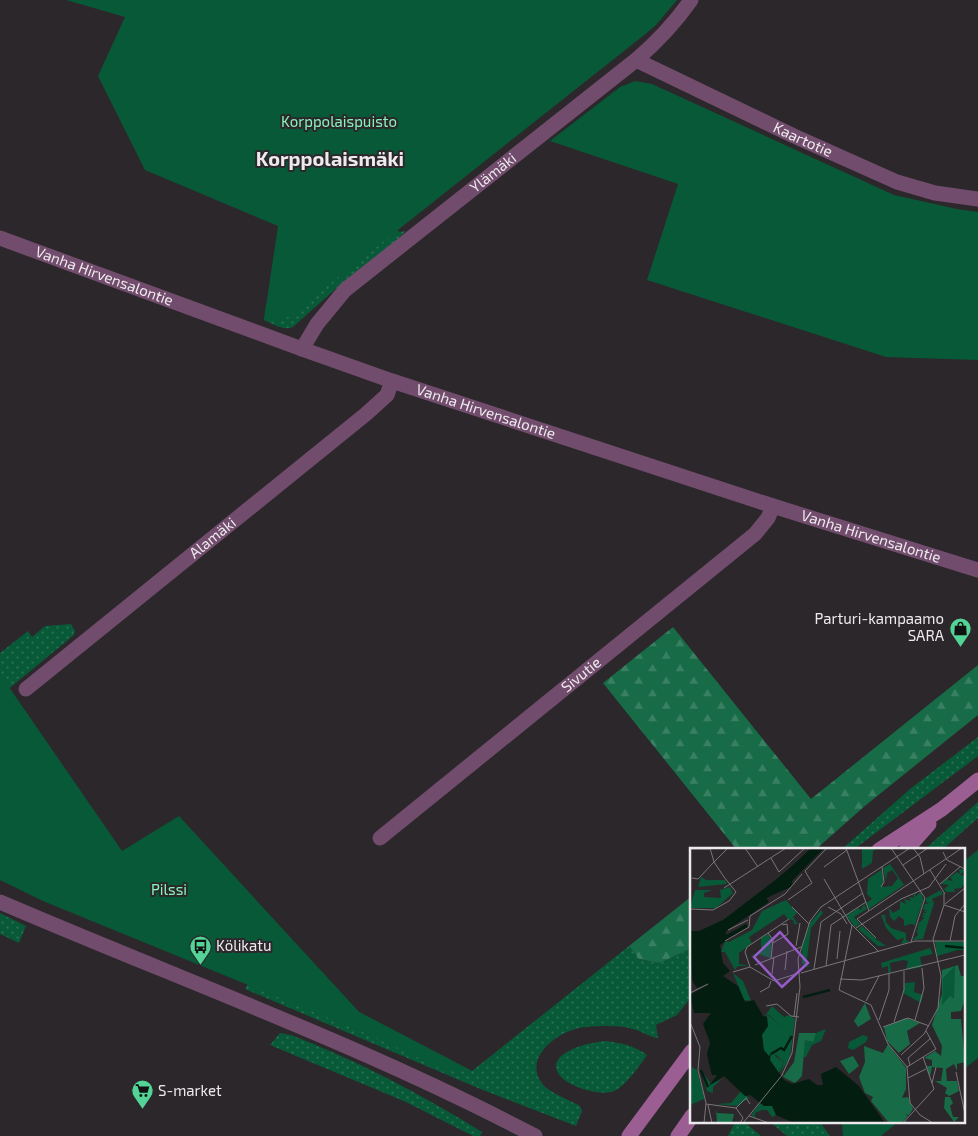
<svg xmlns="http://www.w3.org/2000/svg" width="978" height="1136" font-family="'Exo 2',sans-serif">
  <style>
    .grass { fill: url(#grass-dots) }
    .forest { fill: url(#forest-firs) }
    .green { fill: #085938 }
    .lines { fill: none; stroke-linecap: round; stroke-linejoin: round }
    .street { stroke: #724c6d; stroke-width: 15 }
    .secondary { stroke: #9a5e93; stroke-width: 15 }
    .labels { text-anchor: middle; stroke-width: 4; stroke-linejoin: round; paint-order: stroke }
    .park-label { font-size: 15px; fill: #88f4bc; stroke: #2c272b }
    .street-label { font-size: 15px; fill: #edeaed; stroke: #2c272b }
    .poi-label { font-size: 15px; fill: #edeaed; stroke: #2c272b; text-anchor: start }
    .district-label { font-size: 20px; font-weight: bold; fill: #edeaed; stroke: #2c272b }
    .inset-river { fill: none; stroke: #041d11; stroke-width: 2.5 }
    .inset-road { fill: none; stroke: #797579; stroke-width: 1 }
    .view { fill: #985cca; fill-opacity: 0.15; stroke: #985cca; stroke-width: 2.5 }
    .inset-edge { fill: none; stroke: #edeaed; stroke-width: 2.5 }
  </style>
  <defs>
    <pattern id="grass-dots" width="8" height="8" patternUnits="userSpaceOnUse" patternTransform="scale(1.25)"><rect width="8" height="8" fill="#085938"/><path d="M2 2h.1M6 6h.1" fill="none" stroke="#2c7155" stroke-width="1.8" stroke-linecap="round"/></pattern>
    <pattern id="forest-firs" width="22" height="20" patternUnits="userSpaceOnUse" patternTransform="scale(1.25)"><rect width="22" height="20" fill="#176b47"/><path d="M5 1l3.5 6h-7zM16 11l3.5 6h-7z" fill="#398062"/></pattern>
  </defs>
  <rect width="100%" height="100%" fill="#2c272b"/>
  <!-- grass -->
  <path class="grass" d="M393,218L399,232L406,231L389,247L349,277L293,327C283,331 273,324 264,320L266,304Z
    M71,624L75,631L74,635L0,696V653L28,631L32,637L45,626Z
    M978,737V756L853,850H841L910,789Z
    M978,802V818L942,850H924Z
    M0,913L26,926L19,943L0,934Z
    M281,928L359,1012L472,1071L629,946L639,959L660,963L692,948V996L677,1015L656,1025L658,1038C649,1037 642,1031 633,1029C619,1025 601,1026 587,1027C562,1028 523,1055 541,1082C547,1092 570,1100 580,1106L582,1111L576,1126L478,1088L245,989L275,934Z
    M280,1033L291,1035C358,1061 421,1094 482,1132L480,1136H473L406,1102L270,1045Z
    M605,1041C622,1043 633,1045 647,1055C639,1066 626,1086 614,1091C600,1097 565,1086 558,1073C546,1051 593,1042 605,1041Z
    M735,1122L747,1124L761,1136H728Z
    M770,1122H820L830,1136H787Z"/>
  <!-- forest -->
  <path class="forest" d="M673,627L811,799L978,665V715L866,805L815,850H737L603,683Z
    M692,896V948L660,963L639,959L629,946Z"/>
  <!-- green -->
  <path class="green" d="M66,0H677L656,25L643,36L288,317L274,322L264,320L278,226L145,170L98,76L125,17Z
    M635,81L652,84L894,195L957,209L978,212V360L886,357L647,280L678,184L550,141L620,87Z
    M0,674L122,851L179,816L359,1012L472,1071H445L382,1040L43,901L0,880Z
    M978,850V1058L964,1069V861Z
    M842,1122H898L881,1136H843Z"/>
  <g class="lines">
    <!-- street -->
    <g class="street">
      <path id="s1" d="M636,60L794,136L897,182L935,193L978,199"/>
      <path id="s2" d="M0,238L302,349L392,381L773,506L978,570"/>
      <path id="s3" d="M302,349L317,324L345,290L636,60C657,42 675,23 691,0"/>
      <path id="s4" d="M26,689L366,414L387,395L392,381"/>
      <path id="s5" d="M380,838L755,534L768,518L773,506"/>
      <path d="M0,902C179,979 362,1045 535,1136"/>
    </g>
    <!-- secondary -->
    <path class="secondary" d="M879,850L942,809L978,780
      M906,850L929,824
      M629,1136L692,1051
      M678,1136L692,1116"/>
  </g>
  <!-- icons -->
  <defs>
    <symbol id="shop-pin" viewBox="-11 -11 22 30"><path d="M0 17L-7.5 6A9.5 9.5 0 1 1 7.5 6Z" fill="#53d396" stroke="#2c272b"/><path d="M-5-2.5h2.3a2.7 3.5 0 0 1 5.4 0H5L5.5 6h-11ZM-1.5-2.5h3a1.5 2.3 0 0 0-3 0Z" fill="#111"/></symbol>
    <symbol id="bus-pin" viewBox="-11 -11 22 30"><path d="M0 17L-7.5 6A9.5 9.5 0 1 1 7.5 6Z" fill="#53d396" stroke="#2c272b"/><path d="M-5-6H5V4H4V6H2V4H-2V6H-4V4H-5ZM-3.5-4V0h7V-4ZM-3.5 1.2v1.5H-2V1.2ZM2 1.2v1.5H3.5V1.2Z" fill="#111"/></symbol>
    <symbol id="supermarket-pin" viewBox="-11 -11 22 30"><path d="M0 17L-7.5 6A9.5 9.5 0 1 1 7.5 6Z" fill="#53d396" stroke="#2c272b"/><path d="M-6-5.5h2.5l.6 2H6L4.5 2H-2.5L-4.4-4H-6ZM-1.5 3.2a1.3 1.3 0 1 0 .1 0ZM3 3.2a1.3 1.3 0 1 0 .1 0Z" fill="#111"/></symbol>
  </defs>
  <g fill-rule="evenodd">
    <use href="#shop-pin" x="948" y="616" width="25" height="34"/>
    <use href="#bus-pin" x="188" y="934" width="25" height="34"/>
    <use href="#supermarket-pin" x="130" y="1078" width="25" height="34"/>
  </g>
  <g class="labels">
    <!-- park labels -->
    <g class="park-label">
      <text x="339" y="127">Korppolaispuisto</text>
      <text x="169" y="895">Pilssi</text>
    </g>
    <!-- street labels -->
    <g class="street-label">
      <text dy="5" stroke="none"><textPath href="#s1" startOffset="185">Kaartotie</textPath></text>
      <text dy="5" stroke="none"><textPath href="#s3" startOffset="262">Ylämäki</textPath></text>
      <text dy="5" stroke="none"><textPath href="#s2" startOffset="111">Vanha Hirvensalontie</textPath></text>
      <text dy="5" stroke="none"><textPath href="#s2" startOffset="516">Vanha Hirvensalontie</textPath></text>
      <text dy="5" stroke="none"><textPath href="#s4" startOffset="240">Alamäki</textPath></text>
      <text dy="5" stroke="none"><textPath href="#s2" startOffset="921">Vanha Hirvensalontie</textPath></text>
      <text dy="5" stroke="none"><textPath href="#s5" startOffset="259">Sivutie</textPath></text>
    </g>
    <!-- poi labels -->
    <g class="poi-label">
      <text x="944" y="624" text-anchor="end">Parturi-kampaamo<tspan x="944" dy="17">SARA</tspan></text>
      <text x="216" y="951">Kölikatu</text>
      <text x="158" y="1096">S-market</text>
    </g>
    <!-- district labels -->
    <g class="district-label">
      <text x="330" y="166">Korppolaismäki</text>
    </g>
  </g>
  <!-- overview -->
  <g transform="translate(690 848)">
    <rect width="275" height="275" fill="#2c272b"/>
    <path d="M269,21L275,22L270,27L275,28V39L272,37V40L264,41L265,44H256L254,41L259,37L251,36L259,29L258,32L263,33L260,29L267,24L270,26ZM231,44L234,54L231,53L232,56L221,76L214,78V72L209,68L204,73L200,69L199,60L203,65L210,61V53L216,56L214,51L221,53L219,49L224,50L223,47L226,45L225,49ZM191,67H195L196,74L201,80L216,85V92L219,94L211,96L214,90L207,92L196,80ZM136,181L131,193L122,197L116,209H113L115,191L122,194L126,185Z" fill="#085938"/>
    <path d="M268,117L271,128H275L274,154L271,163L261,164V171H271L275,214L267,216V223L264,216L256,221L257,233H267L269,243L259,248L255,245L257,240L245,233H251L253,220L242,219L240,229L236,218H242V212L234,210L245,203L251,208L252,198L242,177L252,146V122ZM175,155L181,171L168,179L164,173ZM216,170L230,175L217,183L220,196L209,205L197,193L194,179ZM109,185H126L123,194L115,192L112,228L105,235L93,229L104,214ZM198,196L216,220V241L212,250L218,249L223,261L219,267L215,266L218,268L212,275H199L181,253L183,249L175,245L169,229L175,214L174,198L193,205ZM163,208L169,218L159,226L150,213ZM255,249H260L263,255L260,258L263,269H269L264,274L254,260ZM26,261L27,265L44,266L42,275H27Z" fill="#176b47"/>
    <path d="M78,167L100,186L97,201L86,203L85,208L94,214L88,227L78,217L67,182Z" fill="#085938"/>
    <path d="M166,0H188L183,3L182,15L172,21V1ZM200,16L214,37L179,61L176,55L182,51L177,46L178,31L191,22L194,32L191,39L202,38L208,30L202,22L197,25L196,33L193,20ZM11,29L16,32H35L37,36L8,39ZM40,39L43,45L26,60H0L5,42H22L14,45V49L31,50L30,42ZM251,42L253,46L242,51L244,55L233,91L222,92L228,87L226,81L229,83L227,78H232L227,77L234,70L231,67L235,68L232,65H237L233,63H237L233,61L235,56H239L235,55L242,54H236V50ZM234,50L225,77L217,74L210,60ZM96,52L107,65L103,69L108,76H104L103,72L98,71L94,66L59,89L62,95L49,105V116L60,118H48L45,122L35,104H31L35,93L39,94L62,82L72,63ZM174,56L177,61L164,69L170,76L165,79L156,68L168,60L171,62ZM131,62L133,65L121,80L116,118H123L116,119L112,115V99L120,75ZM172,78L186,91L196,98H188L168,81ZM78,86L82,92L80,110L68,106L58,110L71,102V90ZM245,93L275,94V106L274,102H268L247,108ZM240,100L243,106L230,109L232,119L216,122L218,113L213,112L200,115L201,124L198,125V118L192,120L191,115ZM265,118L264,151L260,148L252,157L253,130ZM43,125L53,133L61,153L54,152ZM225,134L224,144L233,147L231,155L213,145L215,135ZM82,158L94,169L99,167L105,171L100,209L90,226L94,214L84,205L90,200L97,201L100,187L79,167L75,168ZM173,187L178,189L176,194L163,202L158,200L159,194ZM2,219L7,222L14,247V251L0,257ZM10,220L21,236L32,231L23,239V245L17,243ZM51,243L59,250L47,258L25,256L41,255ZM70,255L83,258L86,267L82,269L77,262H72L65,265V270L61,267Z" fill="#085938"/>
    <path d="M121,0H134L102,33L103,38L76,50L79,54L36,83V87L56,76L58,79L30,97L33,115L40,123L33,128L48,138L55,154L64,152L73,168L77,169L78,178L72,187L74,202L79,208L81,205L80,212L94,232L102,236L119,231L127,237H133L131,226L146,219L169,238L195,275L102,274L86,267L82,258H74L60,247L55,248L34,228L19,238L27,227H22L20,220L17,206L20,195L13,176L21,165H4L0,147L21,135L7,140L2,132L0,83H9L33,72L96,24Z" fill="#041d11"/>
    <path class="inset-river" d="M131,0L102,29L12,100L53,203L68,228L89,245L149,260L172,275M85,38L107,19M87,39L129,0M0,91H7L33,79L125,0M0,93H7L41,73M0,94H8L35,80L101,27L128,0M0,95H9L39,78M255,98L275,100M113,149L140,142M81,206L91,200L94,202L102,188M11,222L18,239"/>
    <path class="inset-road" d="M55,0L68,19M156,0L179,63M201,0L235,50L221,94M223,0L230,9L234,26M0,1H20M253,4L257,12L275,21M81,10L89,24L115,0M24,14L34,29M24,14L38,0M213,17L238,0M134,19L157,2M240,22L255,46M2,30L8,31L24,14L20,0M134,31L160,75L188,103M250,36L271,18M191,39L194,34L192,19M34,40L96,0M98,52L122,35L115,23L137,0M255,56L275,40M254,57L275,64M102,59L119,76M138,59L151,66L157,76M0,61L23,62L39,53L46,44L34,29M162,77L149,142L181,157L198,196L217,219L220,255L230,267L243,275M166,80L211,51L239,39L256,16M38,82L58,72M78,85L83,92L81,111M186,90L167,71L272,0M35,93L59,79L60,68L95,46L112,26M260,93L265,68L275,56M83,95L98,86L97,76L92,77M106,98L110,75M147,111L150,83M65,117L111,99M136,118L141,77L176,54M60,119L55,104L57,99L99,71M124,121L131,74L173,45M95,122L97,103M43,124L60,119L84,133L109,125M111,125L225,93H275M82,126L84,109M150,131L172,132L275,107M70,144L79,139L81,133M0,145L18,136M176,153L189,128M76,158L87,156L101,168L109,169M104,169L107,145M189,172L199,142V125M225,172L234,140L232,120M0,174L10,199L8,222L16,255L14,275M204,174L214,142V123M193,179L218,170L239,178M211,207L234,186L248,160L251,128L243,91L254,57V45M220,217L218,210L241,190M217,219L246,201L236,183M266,224L275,266M92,227L102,205L110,139L108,111L120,73L131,59L220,0M218,230L236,221M242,235L246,219M16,256L46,260L53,270L50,275M18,257L22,275M46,260L56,250L60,256M59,268L79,275M53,275L93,226M213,275L244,241L233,209"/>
    <path class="view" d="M90,84L118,115L92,139L64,109Z"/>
    <rect width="275" height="275" class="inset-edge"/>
  </g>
</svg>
